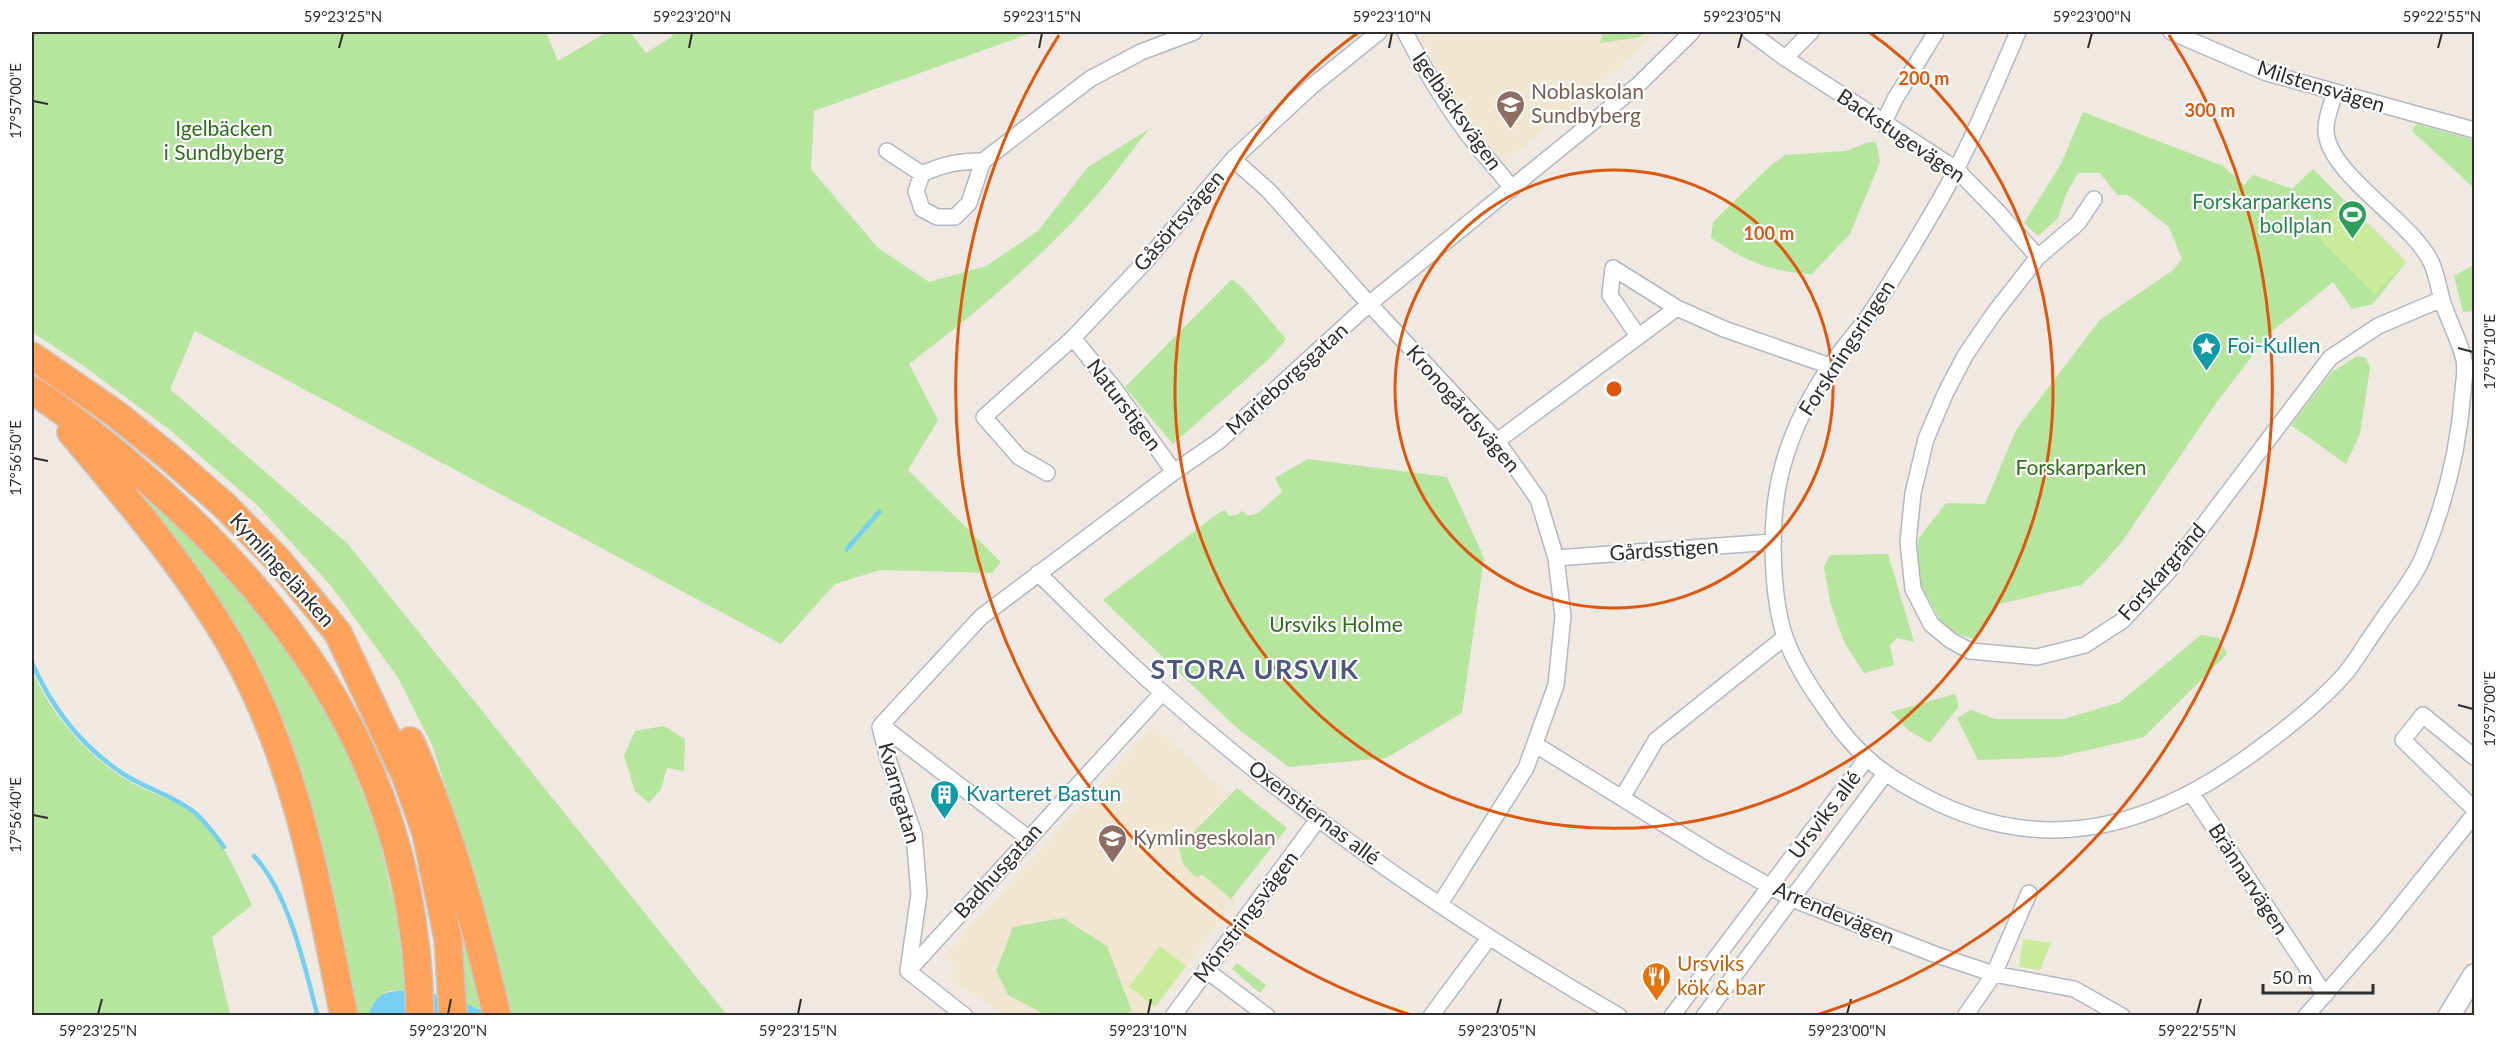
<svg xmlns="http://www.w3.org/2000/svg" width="2506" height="1047" font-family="Lato,sans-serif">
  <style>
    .education { fill: #f0e6d1 }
    .green { fill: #b6e59e }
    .pitch { fill: #c9ec9a }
    .water { fill: #75cff0 }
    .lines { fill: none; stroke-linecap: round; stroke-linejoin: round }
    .stream { stroke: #75cff0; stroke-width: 4.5 }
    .street-casing { stroke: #b4b7c1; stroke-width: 18 }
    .secondary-casing { stroke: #b4b7c1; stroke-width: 24 }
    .highway-casing { stroke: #c9c9c9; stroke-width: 30 }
    .street { stroke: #fff; stroke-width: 15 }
    .secondary { stroke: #fff; stroke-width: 21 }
    .highway { stroke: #ffa35c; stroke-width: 27 }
    .ticks { fill: none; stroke: #2e2e2e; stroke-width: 2 }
    .ring { fill: none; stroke: #df570e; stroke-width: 3 }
    .labels { text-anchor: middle; stroke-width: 4.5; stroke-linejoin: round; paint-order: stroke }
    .street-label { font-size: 21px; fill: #2e2e2e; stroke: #fff }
    .education-label { font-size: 21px; fill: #785e54; stroke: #fff; text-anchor: start }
    .park-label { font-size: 21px; fill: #2c6e1b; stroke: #fff }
    .leisure-label { font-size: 21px; fill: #27864d; stroke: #fff; text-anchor: end }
    .culture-label { font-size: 21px; fill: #0d838f; stroke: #fff; text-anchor: start }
    .food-label { font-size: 21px; fill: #c56008; stroke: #fff; text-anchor: start }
    .district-label { font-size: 27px; font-weight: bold; letter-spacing: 1.5px; fill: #4d5680; stroke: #fff }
    .centre { fill: #df570e; stroke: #fff; stroke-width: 3 }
    .ring-label { font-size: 18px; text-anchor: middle; font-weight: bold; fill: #df570e; stroke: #fff; stroke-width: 4.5; stroke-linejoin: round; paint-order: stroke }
    .neatline { fill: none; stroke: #2e2e2e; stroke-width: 2 }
    .ticks-label { font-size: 15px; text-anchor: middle; fill: #2e2e2e }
  </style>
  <rect width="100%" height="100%" fill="#efe9e1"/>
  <!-- education -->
  <path class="education" d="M1417,32H1658L1599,84L1501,165L1450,94Z
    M1154,726L1228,793L1179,847L1236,902L1148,1015H1004L948,977L955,967L943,957Z"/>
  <!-- green -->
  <path class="green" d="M32,32H546L558,61L607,32H630L646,53L673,36L671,32H1034L814,111L811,169L878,248L929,282L986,266L1038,231L1088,167L1149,129C1126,158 1104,189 1079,215C1027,270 969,319 909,364L938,420L908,470L1001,562L992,573L880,570L835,584L781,644L195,331L170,389L347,543L727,1015H511L487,915L432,745L397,676L332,587L258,506L170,430L85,367L32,332Z
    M1603,32H1645L1640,37L1600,43Z
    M2083,112L2223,166L2244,185L2253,175L2292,189L2313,169L2406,262L2373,304L2352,309L2333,282L2270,333L2219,399L2121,543L2096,571L2081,585L1999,604L1976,640L1956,633L1942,624L1918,579V539L1946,503L1985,504L2016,430L2100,320L2173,270L2182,259L2169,227L2128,195H2117L2100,173H2078L2066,194L2058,218L2038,236L2024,223L2061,164Z
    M2416,124L2474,140V188L2412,131Z
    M1869,142H1876L1880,162L1850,234L1812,274C1769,272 1746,261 1711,238L1713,222L1770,166L1785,155L1846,151Z
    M2474,265V311L2463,312L2454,276Z
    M1232,279L1242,287L1286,339L1269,359L1173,444L1125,387Z
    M2357,356L2366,358L2370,368L2360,434L2346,464L2291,425L2332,372Z
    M106,459L158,504L268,619L317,691L351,763L377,830L397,916L405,990L388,991L372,1006L368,1015H358L328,870L286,726L255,663Z
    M1308,459L1447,477L1484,558L1462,713L1386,758L1289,767L1238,729L1103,600L1217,514L1225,510L1229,516L1237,515L1242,511L1248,516L1258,513L1282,492L1275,478Z
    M1888,554L1914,642L1897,638L1890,645L1894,665L1864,673L1844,642L1830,602L1824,567L1830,555Z
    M2201,635L2219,638L2227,654L2144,737L2058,757L1978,760L1957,718L1971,710L1995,719H2064L2120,702Z
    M32,671C51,714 86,755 127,780C148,793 173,798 192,813C221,836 237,872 252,905L212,937L230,1015H32Z
    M1955,694L1959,706L1930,743L1908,730L1891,712Z
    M664,726L685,739L684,771L667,768L661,789L649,803L635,791L624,756L635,731Z
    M1237,788L1287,828L1231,899L1203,875L1195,877L1183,864L1179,847Z
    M448,865L486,1014L466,1004Z
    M1063,918L1107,946L1132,1011L1124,1015H1046L1008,995L996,971L1013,927Z
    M1237,963L1266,985L1260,993L1232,969Z"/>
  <!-- pitch -->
  <path class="pitch" d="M2344,200L2406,262L2375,294L2313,232Z
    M2023,939L2051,943L2040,970L2019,967Z
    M1160,946L1186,966L1155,1007L1129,987Z"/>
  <!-- water -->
  <path class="water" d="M411,990C440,993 464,1001 489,1015L368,1016C377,991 388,991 411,990Z"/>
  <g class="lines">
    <!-- stream -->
    <path class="stream" d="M847,549L879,512
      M32,663C52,708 83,748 125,775C147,789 174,796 194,812C206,822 215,835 224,847
      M254,856C288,892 305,966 317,1014"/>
    <defs>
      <path id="street" d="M1405,32C1425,71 1449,111 1477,146C1488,160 1501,173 1512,189
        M1750,32L1785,58L1956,169L1998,212L2038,257
        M2018,32C1991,94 1966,157 1931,215C1911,249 1890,285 1867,318C1855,334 1841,350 1830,366C1802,408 1780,456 1775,507C1771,545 1773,601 1785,637C1794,662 1810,687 1825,708C1857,757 1888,779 1940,804C2057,858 2162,822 2260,748C2290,726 2319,703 2344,675C2357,660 2367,641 2379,625C2393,603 2413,581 2423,557C2445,504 2459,448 2463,390C2464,381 2466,370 2464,360C2460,341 2449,322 2443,303C2439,290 2437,276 2432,264C2413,221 2328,175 2326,131C2325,119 2332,104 2335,92
        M2171,32L2267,73L2474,130
        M1785,58L1811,32
        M1883,124L1895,99L1936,32
        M887,151L922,174
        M1233,159L1269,191L1362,296L1497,441L1538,499L1556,558L1563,616L1556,685L1526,768L1440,904
        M983,161C960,161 943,164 922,174L916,191L922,209L937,217H955L969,203L983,161L1090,79L1141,52L1194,32
        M2094,199L2078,223L2038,257L1995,312L1966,354L1946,392L1926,439L1913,493L1908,542L1913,589L1931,624L1950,640L1970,651L2037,657L2085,645L2122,621L2168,572L2330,358L2378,326L2442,299
        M1638,336L1610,295L1613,268L1677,308L1724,329L1830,366
        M1073,338L1116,391L1174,472
        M1497,441L1677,308
        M1047,473L1019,457L984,417L1073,338L1145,262L1233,159L1312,86L1379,32
        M1556,558L1772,542
        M1038,573C1079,613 1119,655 1163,693C1302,816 1458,923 1619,1016
        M882,724L981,617L1174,472L1219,441L1369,304L1638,85L1692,32
        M882,724L880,727L889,762L914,834L919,894L908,971
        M882,724L890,732L1028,838
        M1536,745L1711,853L1792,899L1934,954L1994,974L2074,989L2122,1016
        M2474,757L2423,715L2403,740L2474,809
        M2192,794L2325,995
        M1622,798L1656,740L1785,637
        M1206,970L1267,1016
        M908,971L1162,693
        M908,971L965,1016
        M1173,1016L1319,818
        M1431,1016L1489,938
        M1672,1016L1867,758
        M1704,1016L1885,774
        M1965,1016L1994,974L2029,893
        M2306,1016L2383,928L2474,815"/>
      <path id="secondary" d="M2449,1016L2474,975"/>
      <path id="highway" d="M32,356L116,414L169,457L225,506L279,561L338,633L406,777L426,833L448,939L453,1016
        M32,390C83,424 132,465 177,507C327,648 417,805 420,1016
        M71,432C129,501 187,569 232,647C297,761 318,889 344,1016
        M410,741C450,829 475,922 497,1016"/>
    </defs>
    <!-- street casing -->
    <use href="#street" class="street-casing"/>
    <!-- secondary casing -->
    <use href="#secondary" class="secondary-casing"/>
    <!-- highway casing -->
    <use href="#highway" class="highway-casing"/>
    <!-- street -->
    <use href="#street" class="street"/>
    <!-- secondary -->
    <use href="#secondary" class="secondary"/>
    <!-- highway -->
    <use href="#highway" class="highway"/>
  </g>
  <!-- ticks -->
  <path class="ticks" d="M339,48L343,33M689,48L692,33M1039,48L1042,33M1389,48L1392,33M1738,48L1742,33M2088,48L2092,33M2438,48L2442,33M33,101L48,104M2458,348L2473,352M33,458L48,461M2458,705L2473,709M33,815L48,818M98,1014L102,999M448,1014L451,999M798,1014L801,999M1148,1014L1151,999M1497,1014L1501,999M1847,1014L1851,999M2197,1014L2201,999"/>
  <!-- distance rings -->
  <g class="ring">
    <circle cx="1614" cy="389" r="219"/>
    <path d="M1869 32A439 439 0 1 1 1359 32"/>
    <path d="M1411 1015A658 658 0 0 1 1059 35M2169 35A658 658 0 0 1 1817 1015"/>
  </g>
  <!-- icons -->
  <defs>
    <symbol id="school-pin" viewBox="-11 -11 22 30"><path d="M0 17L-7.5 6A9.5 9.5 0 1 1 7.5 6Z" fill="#8d6e63" stroke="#fff"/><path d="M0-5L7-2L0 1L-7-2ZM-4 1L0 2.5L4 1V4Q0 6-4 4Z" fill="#fff"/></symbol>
    <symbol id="stadium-pin" viewBox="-11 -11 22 30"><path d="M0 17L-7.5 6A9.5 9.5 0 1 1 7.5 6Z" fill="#2e9e5b" stroke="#fff"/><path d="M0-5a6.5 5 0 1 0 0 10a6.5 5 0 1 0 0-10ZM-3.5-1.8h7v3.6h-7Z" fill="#fff"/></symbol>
    <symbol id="sight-pin" viewBox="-11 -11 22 30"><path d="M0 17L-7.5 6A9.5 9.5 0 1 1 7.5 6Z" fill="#0f9aa8" stroke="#fff"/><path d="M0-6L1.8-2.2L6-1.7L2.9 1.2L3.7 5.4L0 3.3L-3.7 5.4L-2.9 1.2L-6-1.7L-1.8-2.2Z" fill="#fff"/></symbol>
    <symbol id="building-pin" viewBox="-11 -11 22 30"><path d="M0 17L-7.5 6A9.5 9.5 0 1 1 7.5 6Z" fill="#0f9aa8" stroke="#fff"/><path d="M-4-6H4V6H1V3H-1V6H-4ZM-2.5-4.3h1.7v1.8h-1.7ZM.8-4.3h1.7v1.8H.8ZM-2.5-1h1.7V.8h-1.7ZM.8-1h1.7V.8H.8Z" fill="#fff"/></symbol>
    <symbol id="restaurant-pin" viewBox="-11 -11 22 30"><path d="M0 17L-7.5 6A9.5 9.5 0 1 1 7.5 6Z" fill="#e8710a" stroke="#fff"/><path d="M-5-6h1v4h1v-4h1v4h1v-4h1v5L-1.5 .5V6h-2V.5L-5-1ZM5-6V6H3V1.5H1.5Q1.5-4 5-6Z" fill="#fff"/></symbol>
  </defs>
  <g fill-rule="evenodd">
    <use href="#school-pin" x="1494" y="88" width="33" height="45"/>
    <use href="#stadium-pin" x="2336" y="198" width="33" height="45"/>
    <use href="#sight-pin" x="2190" y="330" width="33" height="45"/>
    <use href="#building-pin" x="928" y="778" width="33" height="45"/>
    <use href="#school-pin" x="1096" y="822" width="33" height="45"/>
    <use href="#restaurant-pin" x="1640" y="960" width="33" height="45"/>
  </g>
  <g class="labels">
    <!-- street labels -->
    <g class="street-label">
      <text transform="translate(2321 87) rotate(17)" y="7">Milstensvägen</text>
      <text transform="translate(1457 111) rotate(55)" y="7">Igelbäcksvägen</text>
      <text transform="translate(1901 136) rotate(34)" y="7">Backstugevägen</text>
      <text transform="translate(1179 221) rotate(-49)" y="7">Gåsörtsvägen</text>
      <text transform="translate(1847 348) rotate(-57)" y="7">Forskningsringen</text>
      <text transform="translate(1287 379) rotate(-42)" y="7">Marieborgsgatan</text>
      <text transform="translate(1124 405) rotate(53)" y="7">Naturstigen</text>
      <text transform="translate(1463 409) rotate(49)" y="7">Kronogårdsvägen</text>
      <text transform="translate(1664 550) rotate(-4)" y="7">Gårdsstigen</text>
      <text transform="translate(282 570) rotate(48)" y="7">Kymlingelänken</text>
      <text transform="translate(2162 572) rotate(-49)" y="7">Forskargränd</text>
      <text transform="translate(899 793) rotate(74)" y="7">Kvarngatan</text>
      <text transform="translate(1314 813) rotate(37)" y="7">Oxenstiernas allé</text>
      <text transform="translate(1825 815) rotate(-53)" y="7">Ursviks allé</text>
      <text transform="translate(998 871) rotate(-48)" y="7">Badhusgatan</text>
      <text transform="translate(2248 879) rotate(57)" y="7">Brännarvägen</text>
      <text transform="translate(1834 913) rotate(23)" y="7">Arrendevägen</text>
      <text transform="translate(1246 917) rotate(-53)" y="7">Mönstringsvägen</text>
    </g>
    <!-- education labels -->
    <g class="education-label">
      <text x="1531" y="99">Noblaskolan<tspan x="1531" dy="24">Sundbyberg</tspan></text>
      <text x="1133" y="845">Kymlingeskolan</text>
    </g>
    <!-- park labels -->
    <g class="park-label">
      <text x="224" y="136">Igelbäcken<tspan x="224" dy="24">i Sundbyberg</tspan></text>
      <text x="2081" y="475">Forskarparken</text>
      <text x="1336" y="632">Ursviks Holme</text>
    </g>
    <!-- leisure labels -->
    <g class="leisure-label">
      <text x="2332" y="209">Forskarparkens<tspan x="2332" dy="24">bollplan</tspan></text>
    </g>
    <!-- culture labels -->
    <g class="culture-label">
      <text x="2227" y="353">Foi-Kullen</text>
      <text x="966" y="801">Kvarteret Bastun</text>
    </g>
    <!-- food labels -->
    <g class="food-label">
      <text x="1677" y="971">Ursviks<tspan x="1677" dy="24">kök &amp; bar</tspan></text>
    </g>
    <!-- district labels -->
    <g class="district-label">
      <text x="1255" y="679">STORA URSVIK</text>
    </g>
  </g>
  <circle cx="1614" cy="389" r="9" class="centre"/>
  <g class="ring-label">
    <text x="1924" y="85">200 m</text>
    <text x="2210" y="117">300 m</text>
    <text x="1769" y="240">100 m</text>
  </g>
  <!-- border -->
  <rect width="2506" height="1047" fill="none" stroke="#ffffff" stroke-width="66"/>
  <!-- scale -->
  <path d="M2263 984v9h110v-9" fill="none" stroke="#2e2e2e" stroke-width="3"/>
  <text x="2272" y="984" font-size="18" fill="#2e2e2e" stroke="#ffffff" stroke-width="4.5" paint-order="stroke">50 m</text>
  <rect x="33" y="33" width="2440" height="981" class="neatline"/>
  <g class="ticks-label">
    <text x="343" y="22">59°23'25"N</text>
    <text x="692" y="22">59°23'20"N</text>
    <text x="1042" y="22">59°23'15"N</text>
    <text x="1392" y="22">59°23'10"N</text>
    <text x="1742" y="22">59°23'05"N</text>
    <text x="2092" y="22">59°23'00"N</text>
    <text x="2442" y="22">59°22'55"N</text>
    <text transform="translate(16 101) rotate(-90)" y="5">17°57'00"E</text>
    <text transform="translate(2490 352) rotate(-90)" y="5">17°57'10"E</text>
    <text transform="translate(16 458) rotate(-90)" y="5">17°56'50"E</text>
    <text transform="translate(2490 709) rotate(-90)" y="5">17°57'00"E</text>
    <text transform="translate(16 815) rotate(-90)" y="5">17°56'40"E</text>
    <text x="98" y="1036">59°23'25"N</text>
    <text x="448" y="1036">59°23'20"N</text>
    <text x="798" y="1036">59°23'15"N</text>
    <text x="1148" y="1036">59°23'10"N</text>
    <text x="1497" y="1036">59°23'05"N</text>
    <text x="1847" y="1036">59°23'00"N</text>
    <text x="2197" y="1036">59°22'55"N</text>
  </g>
</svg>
